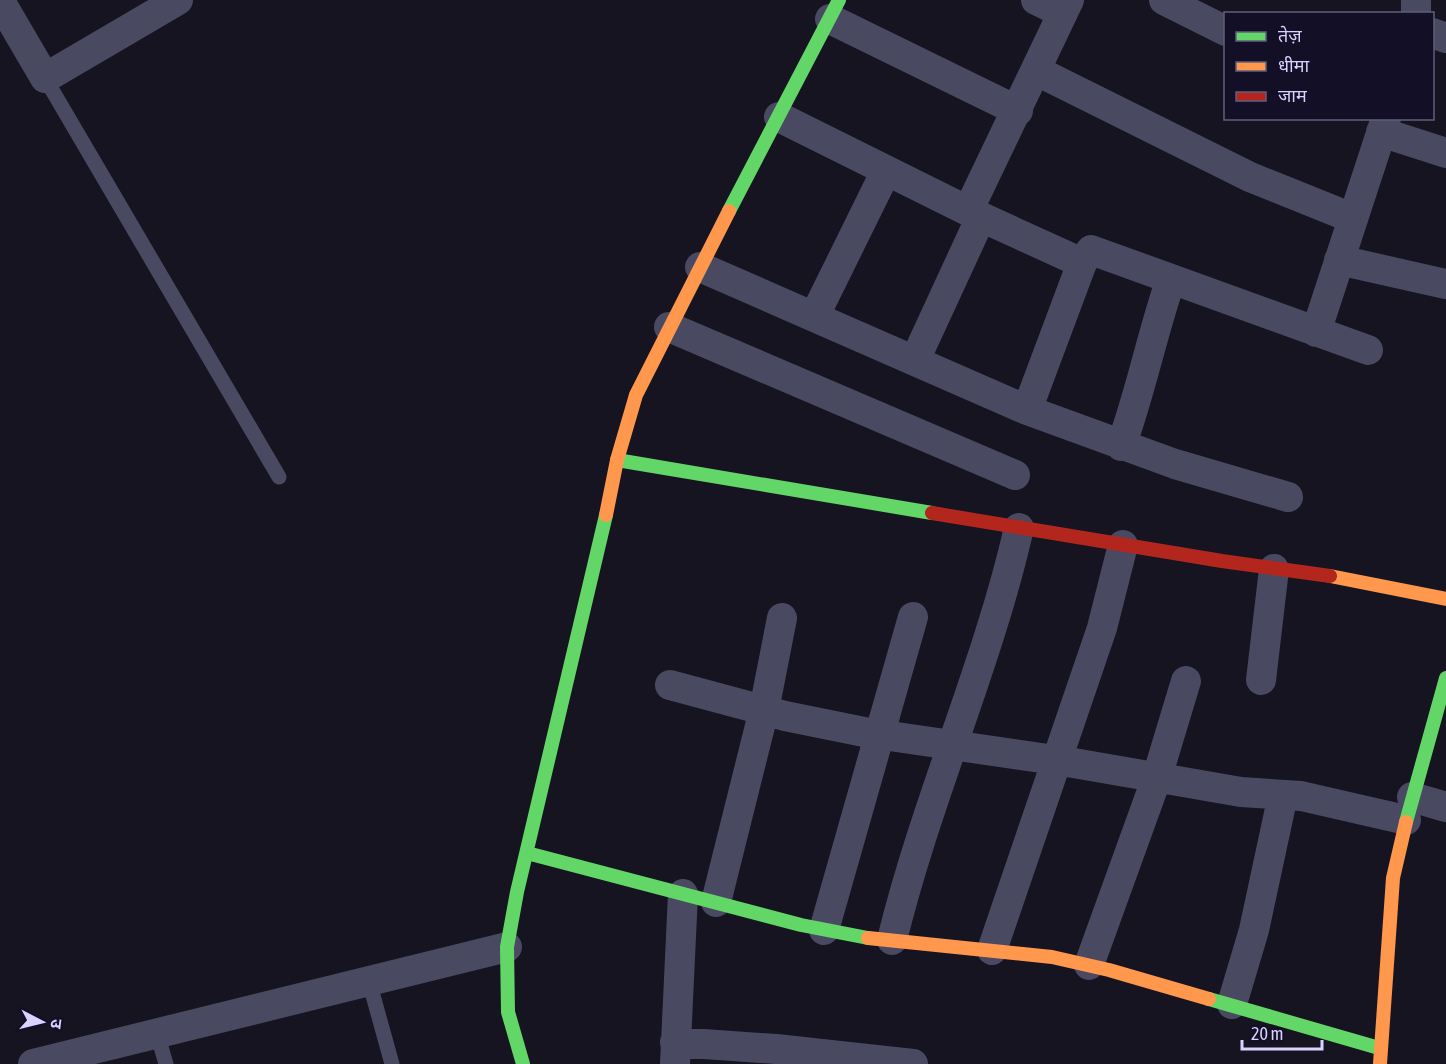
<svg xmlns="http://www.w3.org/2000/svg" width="1446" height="1064" font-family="'Asap Condensed','Noto Sans Devanagari',sans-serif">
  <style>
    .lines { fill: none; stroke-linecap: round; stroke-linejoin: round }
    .lane { stroke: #4a4962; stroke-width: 15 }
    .street { stroke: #4a4962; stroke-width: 30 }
    .fast { stroke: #63d668; stroke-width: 14 }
    .slow { stroke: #ff974d; stroke-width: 14 }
    .jam { stroke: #b3261e; stroke-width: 14 }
  </style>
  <rect width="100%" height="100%" fill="#161421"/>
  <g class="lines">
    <!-- lane -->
    <path class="lane" d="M45,78L279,477
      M369,981L392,1064
      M157,1033L166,1064"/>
    <!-- street -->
    <path class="street" d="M1036,0L1063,13
      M1164,0L1226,31
      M0,1L45,78L178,0
      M1416,14V0
      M830,19L1018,111
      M1432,33L1446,38
      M1037,71L1250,177L1352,218
      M779,117L968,211L1082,263
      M1381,132L1446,153
      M968,211L1069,0
      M1339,260L1446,284
      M700,267L1027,410L1175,464L1288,497
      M815,315L886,171
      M669,327L1015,475
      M1316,332L1386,118
      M915,360L981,217
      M1027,410L1082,263L1091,250L1368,350
      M1121,446C1141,391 1152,334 1171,279
      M1261,680L1274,569
      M670,685L785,716L869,733L1062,761L1241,792L1301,796L1406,820
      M1412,797L1446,807
      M716,902L764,710L782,618
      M824,930L913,617
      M892,940C926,800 987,668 1019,528
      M992,950L1102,628L1123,545
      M1089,965L1157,777L1186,681
      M1232,1004L1254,930L1283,795
      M675,1042L776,1049L913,1064
      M33,1064L507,947
      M675,1064L683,894"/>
    <!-- fast -->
    <path class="fast" d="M729,211L839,0
      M617,460L932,513
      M1406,822L1446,678
      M527,853L801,925L868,938
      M1209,999L1379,1048
      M523,1064L508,1012L507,947L517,892L606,515"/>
    <!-- slow -->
    <path class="slow" d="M606,515L617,460L636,395L729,211
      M1330,576L1446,599
      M868,938L1052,957L1109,970L1209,999
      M1380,1064L1393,878L1406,822"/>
    <!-- jam -->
    <path class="jam" d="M932,513L1222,561L1330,576"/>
  </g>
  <!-- legend -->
  <rect x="1224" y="12" width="210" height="108" fill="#130f26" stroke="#625e7d" stroke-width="1.5"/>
  <rect x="1236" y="32" width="30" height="9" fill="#63d668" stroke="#625e7d" stroke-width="1.5"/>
  <text x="1278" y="42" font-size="18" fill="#d9d4ff">तेज़</text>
  <rect x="1236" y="62" width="30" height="9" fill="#ff974d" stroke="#625e7d" stroke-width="1.5"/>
  <text x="1278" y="72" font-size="18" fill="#d9d4ff">धीमा</text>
  <rect x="1236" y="92" width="30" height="9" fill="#b3261e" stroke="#625e7d" stroke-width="1.5"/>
  <text x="1278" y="102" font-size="18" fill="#d9d4ff">जाम</text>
  <!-- north arrow -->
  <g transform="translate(42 1022) rotate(97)" stroke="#130f26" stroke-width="4.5" paint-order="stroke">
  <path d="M0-4.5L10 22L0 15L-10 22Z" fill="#d9d4ff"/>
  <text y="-9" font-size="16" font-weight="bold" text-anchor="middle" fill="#d9d4ff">उ</text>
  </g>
  <!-- scale -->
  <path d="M1242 1040v9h80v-9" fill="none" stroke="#d9d4ff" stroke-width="3"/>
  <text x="1251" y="1040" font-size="18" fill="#d9d4ff" stroke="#130f26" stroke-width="4.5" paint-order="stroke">20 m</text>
</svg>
